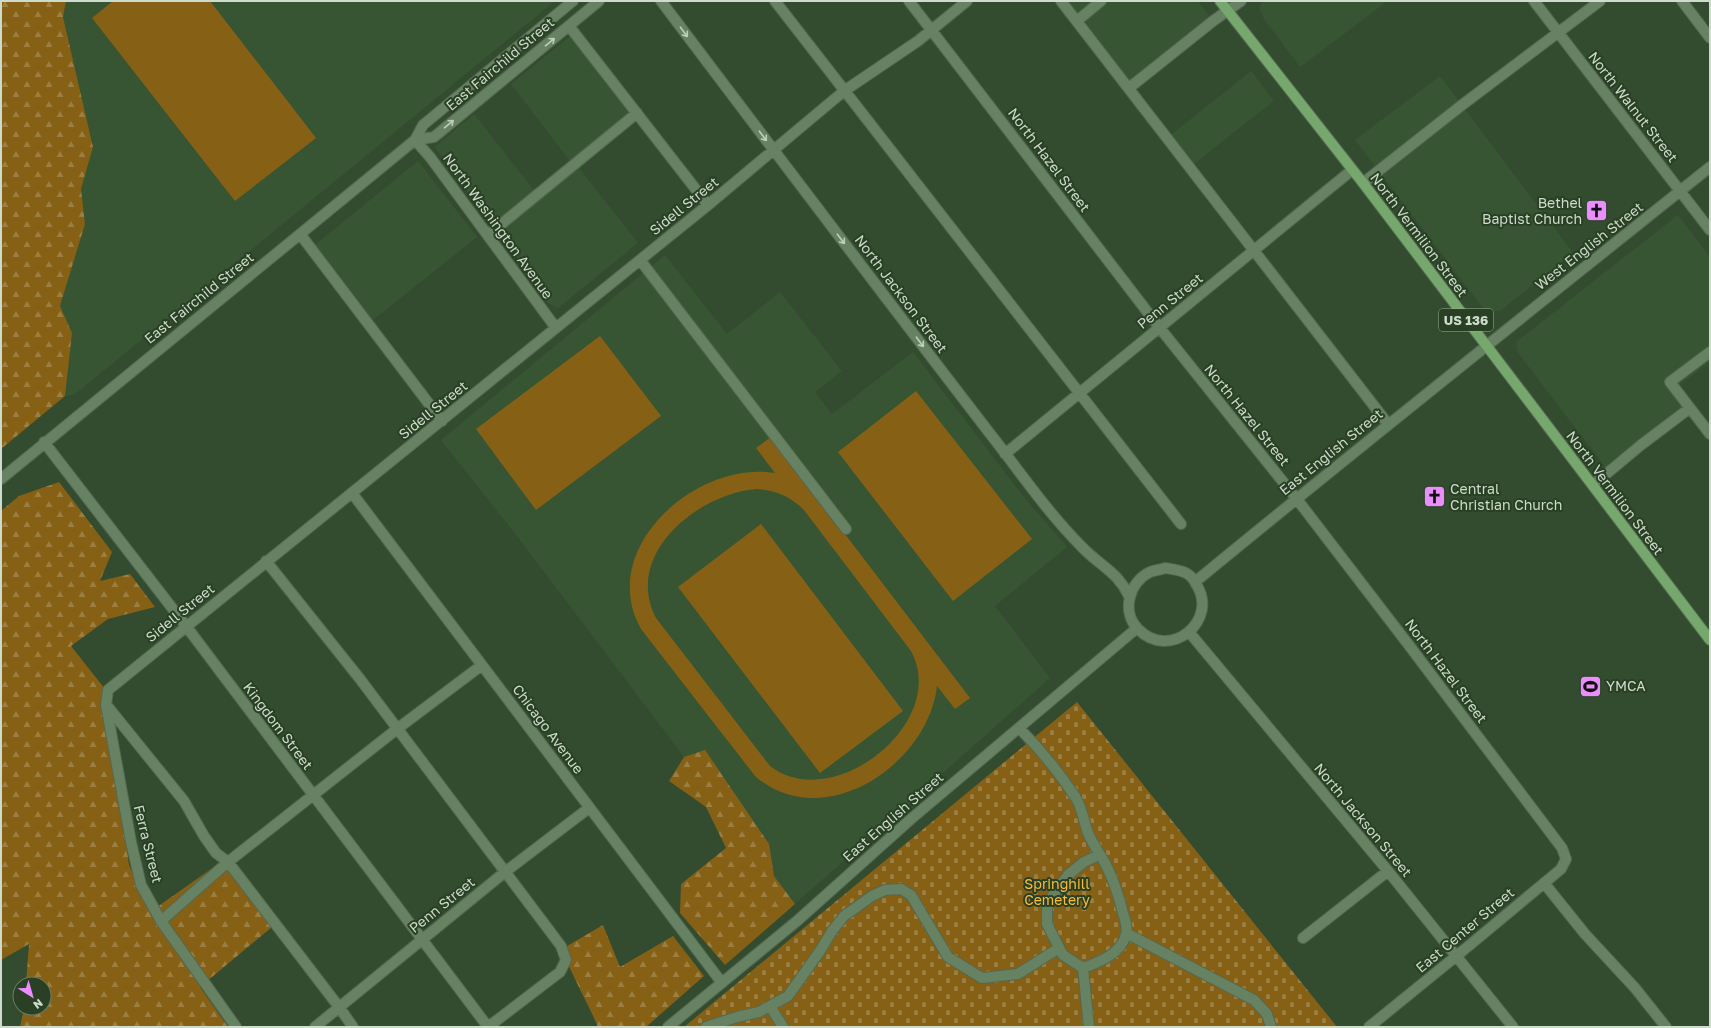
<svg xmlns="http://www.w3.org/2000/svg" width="1711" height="1028" font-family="'Golos Text',sans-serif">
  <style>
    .built { fill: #385533 }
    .forest { fill: url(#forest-firs) }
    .cemetery { fill: url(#cemetery-stones) }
    .pitch { fill: #866115; fill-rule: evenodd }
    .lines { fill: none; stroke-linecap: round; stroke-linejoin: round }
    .minor-casing { stroke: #536850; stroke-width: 12 }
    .major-casing { stroke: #536850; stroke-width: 12 }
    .minor { stroke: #678163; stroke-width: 10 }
    .major { stroke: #76a76d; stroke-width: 10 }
    .oneway { stroke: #becebb }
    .labels { text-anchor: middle; stroke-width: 4; stroke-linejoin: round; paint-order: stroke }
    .shield { fill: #294025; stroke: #9cad99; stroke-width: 1 }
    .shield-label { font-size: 13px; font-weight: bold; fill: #cddccb }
    .street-label { font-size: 14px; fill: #cddccb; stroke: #294025 }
    .poi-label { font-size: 14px; fill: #cddccb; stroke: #294025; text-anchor: start }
    .park-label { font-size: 14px; fill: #fcbb33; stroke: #294025 }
  </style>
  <defs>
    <pattern id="forest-firs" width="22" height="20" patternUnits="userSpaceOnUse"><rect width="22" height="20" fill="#866115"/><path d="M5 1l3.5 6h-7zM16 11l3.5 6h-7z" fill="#9b7e41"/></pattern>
    <pattern id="cemetery-stones" width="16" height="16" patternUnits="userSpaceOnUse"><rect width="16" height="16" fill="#866115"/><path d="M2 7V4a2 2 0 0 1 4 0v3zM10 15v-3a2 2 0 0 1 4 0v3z" fill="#9b7e41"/></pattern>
  </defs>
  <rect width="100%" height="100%" fill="#334b2f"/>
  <!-- built -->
  <path class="built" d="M66,1H555L74,395L65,396L72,333L60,306L85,224L81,189L93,147L63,17Z
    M1061,1H1198L1213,21L1129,88Z
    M1262,1H1383L1385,3L1300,67L1264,19L1259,9Z
    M574,33L637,113L576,164L638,243L558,308L548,303L435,147L474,114L537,194L573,165L511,84Z
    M1251,71L1274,101L1190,167L1167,138Z
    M1440,76L1573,253L1500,311L1491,312L1483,308L1355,140Z
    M418,161L477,237L368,324L311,248Z
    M1678,215L1710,257V362L1675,388L1690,408L1609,472L1518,353L1516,342Z
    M665,255L727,334L780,292L842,371L815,392L832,414L913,352L1023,496L1067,547L995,606L1050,678L795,904L517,536L441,440Z"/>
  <!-- forest -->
  <path class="forest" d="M1,1H66L63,17L93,147L81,189L85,224L60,306L72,333L65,396L1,449Z
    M59,482L112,552L100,581L130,574L155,607L108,619L71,646L105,689L129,865L150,912L221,862L272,927L200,987L228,1027H20L24,1008H44V984H26L29,944L1,960V511L19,496Z
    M705,750L769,844L774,876L795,904L725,965L680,913L681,884L726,848L706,807L669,781L684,757Z
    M603,925L620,967L673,936L704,976L646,1027H598C587,1001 572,976 562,949Z"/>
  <!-- cemetery -->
  <path class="cemetery" d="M1077,702L1337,1027H684L1031,740Z"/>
  <!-- pitch -->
  <path class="pitch" d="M113,1H210L316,138L235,201L92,18Z
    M600,336L661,416L536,510L476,429Z
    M916,391L1032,539L953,601L838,452Z
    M771,437L970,698L955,709L937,686C928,765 823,835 755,776L641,629C596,549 696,460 775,473L756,448ZM756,489C775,490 790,496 804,510L911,651C950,722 833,815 770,766L656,618C623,555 697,494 756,489Z
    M761,524L903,711L820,773L678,587Z"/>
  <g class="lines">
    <defs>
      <path id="minor" d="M661,1C775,152 889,303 1005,453C1029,485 1054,519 1082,547C1100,566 1117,571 1129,596
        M775,1L1181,524
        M909,1L1159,327L1296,498L1408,644L1562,848L1566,859L1561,869L1465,949L1369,1027
        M1061,1L1388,424
        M1534,1L1710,230
        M1682,1L1710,38
        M1077,21L1101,1
        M569,26L708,205
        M1129,88L1213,21L1241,1
        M415,140L430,157L556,328
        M415,140L434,137L599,1
        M1363,183L1462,105L1600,1
        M300,234L442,421
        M488,235L637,113
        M640,260L846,529
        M1710,352L1670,382L1710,434
        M44,442L186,626L488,1027
        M1005,454L1352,170
        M1,479L415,140L423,125L573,1
        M1593,485L1641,445L1690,408
        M352,493L722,983
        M266,561L360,679L561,946L566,960L560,972L488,1027
        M1165,568C1172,569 1180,570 1186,573C1190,575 1194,580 1196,584C1220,620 1170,662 1138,629C1121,612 1129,582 1150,572C1155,570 1160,570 1165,568Z
        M1195,582C1365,442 1538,305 1710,167
        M1189,632L1388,871L1513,1027
        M108,707L184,801L204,836L216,853L228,862L339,1007L353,1027
        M1019,728C1039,748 1061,775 1076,798C1082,808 1084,822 1088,833C1093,845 1101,855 1107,867C1114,881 1119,897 1123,913C1125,919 1128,927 1126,934C1122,953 1100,962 1083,968L1063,955L1047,924V908L1053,895L1068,875L1084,862L1099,855
        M1544,883L1585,934L1635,988L1666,1027
        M161,921L228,862L397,729L482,665
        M1126,933L1254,1000L1267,1014L1271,1027
        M1303,938L1388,871
        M1083,968L1089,1027
        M770,1006L783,1027
        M236,1027L161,921L141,885L131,842L106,705L108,690L708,205L844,91L918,41L967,1
        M315,1027L505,872L589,808
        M668,1027L797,921L911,819L1137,628
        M706,1027L737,1017L759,1012L788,996L820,951L832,931L844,916L872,896L885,890L901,889L911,895L948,957L982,978L1018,974L1059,948"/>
      <path id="major" d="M1220,1L1363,183L1710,640"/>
    </defs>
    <!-- minor casing -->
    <use href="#minor" class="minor-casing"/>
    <!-- major casing -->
    <use href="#major" class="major-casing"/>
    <!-- minor -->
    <use href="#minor" class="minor"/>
    <!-- major -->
    <use href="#major" class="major"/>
  </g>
  <!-- one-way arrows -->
  <defs><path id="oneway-shaft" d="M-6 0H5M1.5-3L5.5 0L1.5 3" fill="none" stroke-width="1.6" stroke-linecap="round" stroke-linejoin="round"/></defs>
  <g class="oneway">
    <use href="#oneway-shaft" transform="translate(684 32) rotate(53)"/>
    <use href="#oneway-shaft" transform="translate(550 42) rotate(-40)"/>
    <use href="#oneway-shaft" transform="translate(449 124) rotate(-40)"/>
    <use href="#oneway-shaft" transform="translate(763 136) rotate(53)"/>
    <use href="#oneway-shaft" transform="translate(841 239) rotate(53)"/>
    <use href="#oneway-shaft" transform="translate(920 342) rotate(53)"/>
  </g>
  <!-- icons -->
  <defs>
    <symbol id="church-square" viewBox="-11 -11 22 22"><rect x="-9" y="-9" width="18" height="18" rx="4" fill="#ea8dfd" stroke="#294025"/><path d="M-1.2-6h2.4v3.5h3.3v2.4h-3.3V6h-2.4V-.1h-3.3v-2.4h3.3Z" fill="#111"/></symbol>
    <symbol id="stadium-square" viewBox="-11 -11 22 22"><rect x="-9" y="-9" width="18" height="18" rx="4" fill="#ea8dfd" stroke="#294025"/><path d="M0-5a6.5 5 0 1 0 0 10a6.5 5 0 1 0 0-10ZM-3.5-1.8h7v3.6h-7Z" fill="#111"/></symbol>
  </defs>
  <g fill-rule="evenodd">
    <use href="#church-square" x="1584" y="198" width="25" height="25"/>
    <use href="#church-square" x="1422" y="484" width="25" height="25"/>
    <use href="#stadium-square" x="1578" y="674" width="25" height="25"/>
  </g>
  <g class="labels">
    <!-- shield labels -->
    <rect class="shield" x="1439" y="309" width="54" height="22" rx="3"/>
    <g class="shield-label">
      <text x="1466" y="325">US 136</text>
    </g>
    <!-- street labels -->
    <g class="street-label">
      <text transform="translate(500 64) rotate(-40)" y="5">East Fairchild Street</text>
      <text transform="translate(1633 107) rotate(52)" y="5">North Walnut Street</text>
      <text transform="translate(1049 160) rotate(53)" y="5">North Hazel Street</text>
      <text transform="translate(684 206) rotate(-39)" y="5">Sidell Street</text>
      <text transform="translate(498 226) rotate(54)" y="5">North Washington Avenue</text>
      <text transform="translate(1419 235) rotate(53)" y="5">North Vermilion Street</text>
      <text transform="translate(1589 246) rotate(-38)" y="5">West English Street</text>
      <text transform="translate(901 294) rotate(53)" y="5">North Jackson Street</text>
      <text transform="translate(199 298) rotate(-39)" y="5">East Fairchild Street</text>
      <text transform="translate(1170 301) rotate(-39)" y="5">Penn Street</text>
      <text transform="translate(433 410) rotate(-39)" y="5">Sidell Street</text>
      <text transform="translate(1247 415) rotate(51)" y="5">North Hazel Street</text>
      <text transform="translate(1331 452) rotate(-39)" y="5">East English Street</text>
      <text transform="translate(1615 493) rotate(53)" y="5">North Vermilion Street</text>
      <text transform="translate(180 613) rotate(-39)" y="5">Sidell Street</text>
      <text transform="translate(1446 671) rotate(53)" y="5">North Hazel Street</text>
      <text transform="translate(278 726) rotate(53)" y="5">Kingdom Street</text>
      <text transform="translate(548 729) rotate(53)" y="5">Chicago Avenue</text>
      <text transform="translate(893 817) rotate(-41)" y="5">East English Street</text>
      <text transform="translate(1363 820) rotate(50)" y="5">North Jackson Street</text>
      <text transform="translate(148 844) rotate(76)" y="5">Ferra Street</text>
      <text transform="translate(442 905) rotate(-39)" y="5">Penn Street</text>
      <text transform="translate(1465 930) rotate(-40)" y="5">East Center Street</text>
    </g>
    <!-- poi labels -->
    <g class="poi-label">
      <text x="1582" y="208" text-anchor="end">Bethel<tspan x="1582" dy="16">Baptist Church</tspan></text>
      <text x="1450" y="494">Central<tspan x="1450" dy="16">Christian Church</tspan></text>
      <text x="1606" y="691">YMCA</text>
    </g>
    <!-- park labels -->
    <g class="park-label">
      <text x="1057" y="889">Springhill<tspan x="1057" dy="16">Cemetery</tspan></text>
    </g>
  </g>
  <!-- border -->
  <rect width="1711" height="1028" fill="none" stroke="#cddccb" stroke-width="4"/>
  <!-- north arrow -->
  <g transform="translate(32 996) rotate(143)"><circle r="19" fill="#294025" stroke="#6b7e67"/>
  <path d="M0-3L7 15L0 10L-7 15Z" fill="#ea8dfd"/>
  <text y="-6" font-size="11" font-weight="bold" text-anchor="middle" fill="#cddccb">N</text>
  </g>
</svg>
